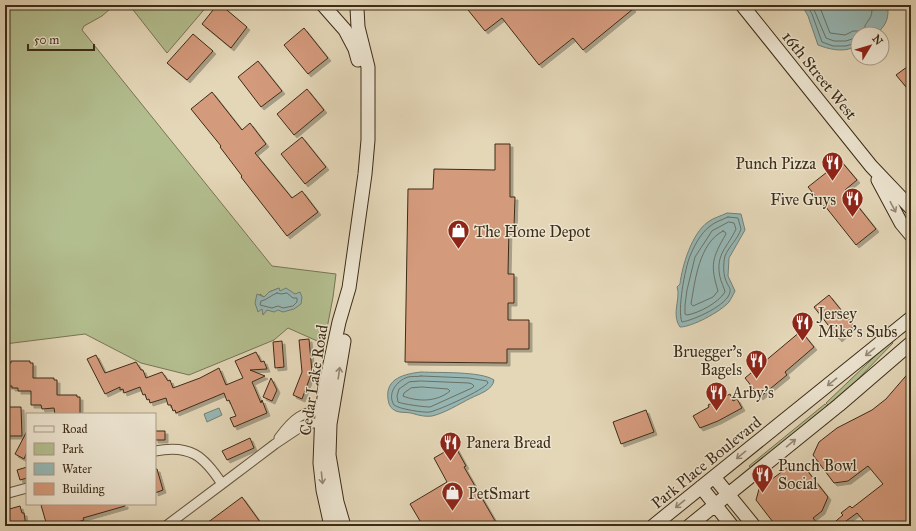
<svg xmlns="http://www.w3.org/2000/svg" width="916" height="531" font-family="'IM FELL Great Primer',serif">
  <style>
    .green { fill: #b3be8f; stroke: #787553; fill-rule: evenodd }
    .water { fill: #97b8b6; stroke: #738076 }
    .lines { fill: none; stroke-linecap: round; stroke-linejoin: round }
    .shore { stroke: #6a7266; stroke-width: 1 }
    .building { fill: #d49a7b; stroke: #3d2c17; filter: url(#shadow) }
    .street-casing { stroke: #67573f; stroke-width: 11 }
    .secondary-casing { stroke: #3d2c17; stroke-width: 15 }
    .street { stroke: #ede5d1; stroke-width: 9 }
    .secondary { stroke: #ede5d1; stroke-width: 13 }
    .oneway { stroke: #958874 }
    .labels { text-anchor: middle; stroke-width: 3; stroke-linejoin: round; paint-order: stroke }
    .street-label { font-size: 16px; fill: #3d2c17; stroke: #ede5d1 }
    .poi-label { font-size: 16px; fill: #3d2c17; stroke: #ede5d1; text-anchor: start }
  </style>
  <defs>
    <filter id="shadow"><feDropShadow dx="3" dy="3" stdDeviation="0" flood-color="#0004"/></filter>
  </defs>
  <rect width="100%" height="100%" fill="#e4d7b8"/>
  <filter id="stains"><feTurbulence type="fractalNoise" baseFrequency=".005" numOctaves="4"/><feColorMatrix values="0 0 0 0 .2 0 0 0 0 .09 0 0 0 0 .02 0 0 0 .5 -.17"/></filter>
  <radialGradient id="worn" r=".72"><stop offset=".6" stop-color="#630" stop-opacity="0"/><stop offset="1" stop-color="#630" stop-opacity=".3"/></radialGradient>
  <!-- green -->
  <path class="green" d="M5,5H111V8L102,16L84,26L82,30L272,266L336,274L333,297L324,344L288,328L274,340L189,375L141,363L85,334L5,344ZM279,288L280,291L295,294L267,310L263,314L260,294L264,297L269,292Z
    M131,5H208L167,53L130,6Z
    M891,341L893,343L856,381L828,405L826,403Z
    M825,404L827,406L751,468L749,466Z"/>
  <!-- water -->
  <path class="water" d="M802,5H887C890,16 886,26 877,33L858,34V45C846,53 831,50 818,45L808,16Z
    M727,213L741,214L745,230L729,258L728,276L735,291C733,295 731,299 729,302C720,312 692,327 680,327C671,314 681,298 677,287L680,284C682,266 692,233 708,222C713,218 721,216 727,213Z
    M279,288L280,291L286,288L295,294L300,292L302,297L301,304L294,309L283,312L278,310L274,312L267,310L263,315L262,309L258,312L255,303L257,294L264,297L269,292Z
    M421,372C438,373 481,371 494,380C493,390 479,394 471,398C459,404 445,413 432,416C424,417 418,415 411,413C406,412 400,413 396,411C390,408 389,405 388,399C385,378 405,374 421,372Z
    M219,408L222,415L207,422L204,414Z"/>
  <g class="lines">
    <!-- shore -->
    <path class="shore" d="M807,5L812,14L822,42L833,46H846L858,42
      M812,5L826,38L834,41H846L858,37
      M819,5L830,33L845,35L853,31H863C867,18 873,21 872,5
      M728,217L738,218L741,229C738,239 729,246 725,256C723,264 723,276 727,283C728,286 731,288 730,292C728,305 694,320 682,322C677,311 685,268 690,256C694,246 701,233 709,227C714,222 722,220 728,217Z
      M729,222L734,223L736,229C728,247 715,254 720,277C721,282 724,287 725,292C718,303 699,313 687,315L685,314V305L687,290L695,257L712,231Z
      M723,231L725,232L726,234C712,258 710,265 718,291L713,297L693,306L691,304C695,281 699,243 723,231Z
      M277,293L281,294L287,293L293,298H297V302L293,306L283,308L278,306L272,308L260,305L261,301C267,300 271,295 277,293Z
      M421,376L469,378L487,381L488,383C484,390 439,410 430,412C424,413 399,409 394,405C387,394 396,381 408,377C412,376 417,377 421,376Z
      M421,381L469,383L472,384L474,386L472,388L430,407C424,407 402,404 398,402L397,396L399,389L409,382Z
      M422,387L448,389L450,391C437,402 418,402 403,396L404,393L411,388Z"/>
  </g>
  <!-- building -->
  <path class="building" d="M217,5H221L247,27L231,48L202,24Z
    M464,5H630L633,9L583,50L573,38L539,65L502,18L485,31Z
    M304,28L328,58L308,74L284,45Z
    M193,34L213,51L187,80L167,63Z
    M258,61L282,91L261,107L238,77Z
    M911,64V93L896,75Z
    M307,89L324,110L294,135L277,114Z
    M212,92L242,130L250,123L266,144L255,153L292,198L302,191L318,212L287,236L241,177L242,176L220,147L221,146L191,109Z
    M302,137L326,167L305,184L281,154Z
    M495,144H510V197H515L514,228L509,227L508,274H514V303H508V320H529V349H507V363L405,362L408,189H433L434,169L495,170Z
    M841,161L857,180L845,190L876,229L856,245L825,206H824L808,187Z
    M829,295L854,326L839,339L814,307Z
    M801,331L814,347L785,372L787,375L760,397L745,378Z
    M309,339L312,372L302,399L293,395L302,372L299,340Z
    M282,341L284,367L275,368L273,342Z
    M256,352L261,362L264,361L267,369L250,370L265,376L252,382L261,403L262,400L267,413L234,427L230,418L236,416L229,400L227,401L224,393L176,413L175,410L173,411L171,405H168L166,398L150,403L149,399L147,400L145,394L143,395L140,387L124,393L123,389L120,390V387L105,394L87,359L96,355L105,373L136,362L141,370H143L146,378L162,372L168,381L170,380L173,388L200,378L219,368L226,385L243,378L235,361Z
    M11,361H30V363H33V378H54V380H57V395H77V397H80V414H55L54,408L42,409L41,405H31V391H18V388H12V386H8L7,363H11Z
    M911,370V524L909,526H868L857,513L846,521L850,526H830L843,515L841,513L850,506L852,508L883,484L868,466L848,481L834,483L813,455L819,442L837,428L872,410L886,399Z
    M271,378L277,390L272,401L263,397Z
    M730,394L733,401L737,399L742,408L718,421L700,428L693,416L709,407L708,405Z
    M5,407H21L22,436H6V434H5Z
    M646,410L654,432L621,444L613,422Z
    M27,431V452L24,459L15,454Z
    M155,431H165V440H155Z
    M250,438L254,448L227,460L222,451Z
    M455,446L466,466L464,467L498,526H423L410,504L447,482L434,458Z
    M802,464L828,497L822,511L813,518L819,526H776L756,500L759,489L788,467Z
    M27,467V478L20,480L17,470Z
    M155,469H157L163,490L155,493Z
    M242,497L263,526H203Z
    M46,504H125V506L83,518L84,520L64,526H47L41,505Z
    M20,506L22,513H24L26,526H5V514L7,513L6,510Z"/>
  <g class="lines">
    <defs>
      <path id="street" d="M279,438C292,420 303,409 327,411
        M155,451C190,444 204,456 222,484L166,526
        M222,484L275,444L302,426L313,423H327
        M5,494L27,488"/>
      <path id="secondary" d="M323,5L345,30L355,49L358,60
        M742,5L871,166L911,208
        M878,180L901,223L911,235
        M344,341L330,424L329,455L337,502L344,526
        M714,477L754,526
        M701,487L732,526
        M331,526L323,490L320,463L322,411L327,378L339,322L349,288L352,267L365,174L368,140V67L358,27L357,8
        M653,526L911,318
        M689,526L839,405L911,343"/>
    </defs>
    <!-- street casing -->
    <use href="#street" class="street-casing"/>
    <!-- secondary casing -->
    <use href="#secondary" class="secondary-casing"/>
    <!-- street -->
    <use href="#street" class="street"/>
    <!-- secondary -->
    <use href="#secondary" class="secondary"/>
  </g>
  <!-- one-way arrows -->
  <defs><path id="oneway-shaft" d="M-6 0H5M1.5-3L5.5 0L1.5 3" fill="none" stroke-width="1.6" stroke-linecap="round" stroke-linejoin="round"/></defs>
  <g class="oneway">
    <use href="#oneway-shaft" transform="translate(893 207) rotate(62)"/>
    <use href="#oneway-shaft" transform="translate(870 352) rotate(141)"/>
    <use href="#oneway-shaft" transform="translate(339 373) rotate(-82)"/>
    <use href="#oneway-shaft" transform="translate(832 382) rotate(141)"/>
    <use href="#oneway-shaft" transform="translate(791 443) rotate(-39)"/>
    <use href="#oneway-shaft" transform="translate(741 455) rotate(141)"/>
    <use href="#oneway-shaft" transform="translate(322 478) rotate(84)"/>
    <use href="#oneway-shaft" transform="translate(680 504) rotate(141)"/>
  </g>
  <!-- icons -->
  <defs>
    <symbol id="restaurant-pin" viewBox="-11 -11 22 30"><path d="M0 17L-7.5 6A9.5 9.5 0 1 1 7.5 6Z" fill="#8f2418" stroke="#ede5d1"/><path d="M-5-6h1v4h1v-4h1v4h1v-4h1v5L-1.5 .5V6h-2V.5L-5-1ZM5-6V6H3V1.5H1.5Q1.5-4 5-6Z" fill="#fff"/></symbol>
    <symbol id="shop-pin" viewBox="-11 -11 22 30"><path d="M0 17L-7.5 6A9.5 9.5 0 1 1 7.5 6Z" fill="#8f2418" stroke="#ede5d1"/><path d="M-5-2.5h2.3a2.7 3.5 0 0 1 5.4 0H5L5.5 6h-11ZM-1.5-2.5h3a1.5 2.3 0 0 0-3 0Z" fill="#fff"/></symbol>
  </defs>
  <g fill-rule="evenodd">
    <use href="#restaurant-pin" x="820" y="150" width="25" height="34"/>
    <use href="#restaurant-pin" x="840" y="186" width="25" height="34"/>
    <use href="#shop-pin" x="446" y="218" width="25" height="34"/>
    <use href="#restaurant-pin" x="790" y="310" width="25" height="34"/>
    <use href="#restaurant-pin" x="744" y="348" width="25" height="34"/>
    <use href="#restaurant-pin" x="704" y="380" width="25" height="34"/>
    <use href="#restaurant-pin" x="438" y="430" width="25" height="34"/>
    <use href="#restaurant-pin" x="750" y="462" width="25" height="34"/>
    <use href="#shop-pin" x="440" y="480" width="25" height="34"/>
  </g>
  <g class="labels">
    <!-- street labels -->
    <g class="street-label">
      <text transform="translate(820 75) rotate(51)" y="6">16th Street West</text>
      <text transform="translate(313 380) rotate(-81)" y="6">Cedar Lake Road</text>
      <text transform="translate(706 462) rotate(-39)" y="6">Park Place Boulevard</text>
    </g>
    <!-- poi labels -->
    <g class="poi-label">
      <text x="816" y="169" text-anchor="end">Punch Pizza</text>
      <text x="836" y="205" text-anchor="end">Five Guys</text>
      <text x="474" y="237">The Home Depot</text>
      <text x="818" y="319">Jersey<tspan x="818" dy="18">Mike's Subs</tspan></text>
      <text x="742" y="357" text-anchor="end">Bruegger's<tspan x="742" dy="18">Bagels</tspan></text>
      <text x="732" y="398">Arby's</text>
      <text x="466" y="448">Panera Bread</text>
      <text x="778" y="471">Punch Bowl<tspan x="778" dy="18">Social</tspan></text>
      <text x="468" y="499">PetSmart</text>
    </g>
  </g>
  <!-- margin -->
  <rect width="916" height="531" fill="none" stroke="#e4d7b8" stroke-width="20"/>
  <rect x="6" y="6" width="904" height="519" fill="none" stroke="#3d2c17" stroke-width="2"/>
  <rect x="10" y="10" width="896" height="511" fill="none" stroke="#3d2c17"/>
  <!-- legend -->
  <rect x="26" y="413" width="130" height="92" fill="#ede5d1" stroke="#a79b87"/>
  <rect x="34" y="426" width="20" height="6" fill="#ede5d1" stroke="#a79b87"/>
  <text x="62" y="433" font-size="12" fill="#3d2c17">Road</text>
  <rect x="34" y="443" width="20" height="12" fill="#b3be8f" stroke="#a79b87"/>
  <text x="62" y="453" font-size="12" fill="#3d2c17">Park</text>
  <rect x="34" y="463" width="20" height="12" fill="#97b8b6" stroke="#a79b87"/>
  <text x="62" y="473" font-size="12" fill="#3d2c17">Water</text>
  <rect x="34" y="483" width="20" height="12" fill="#d49a7b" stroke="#a79b87"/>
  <text x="62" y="493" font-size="12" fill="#3d2c17">Building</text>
  <!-- north arrow -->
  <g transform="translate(870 46) rotate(52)"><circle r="19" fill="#ede5d1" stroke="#a79b87"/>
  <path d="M0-3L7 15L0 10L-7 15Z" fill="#8f2418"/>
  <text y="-6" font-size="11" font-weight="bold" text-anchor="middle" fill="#3d2c17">N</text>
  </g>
  <!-- scale -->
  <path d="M28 44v6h66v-6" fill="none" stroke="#3d2c17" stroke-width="2"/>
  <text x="34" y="44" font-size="12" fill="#3d2c17" stroke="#ede5d1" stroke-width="3" paint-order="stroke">50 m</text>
  <rect width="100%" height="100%" filter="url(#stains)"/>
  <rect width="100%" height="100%" fill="url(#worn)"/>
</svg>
